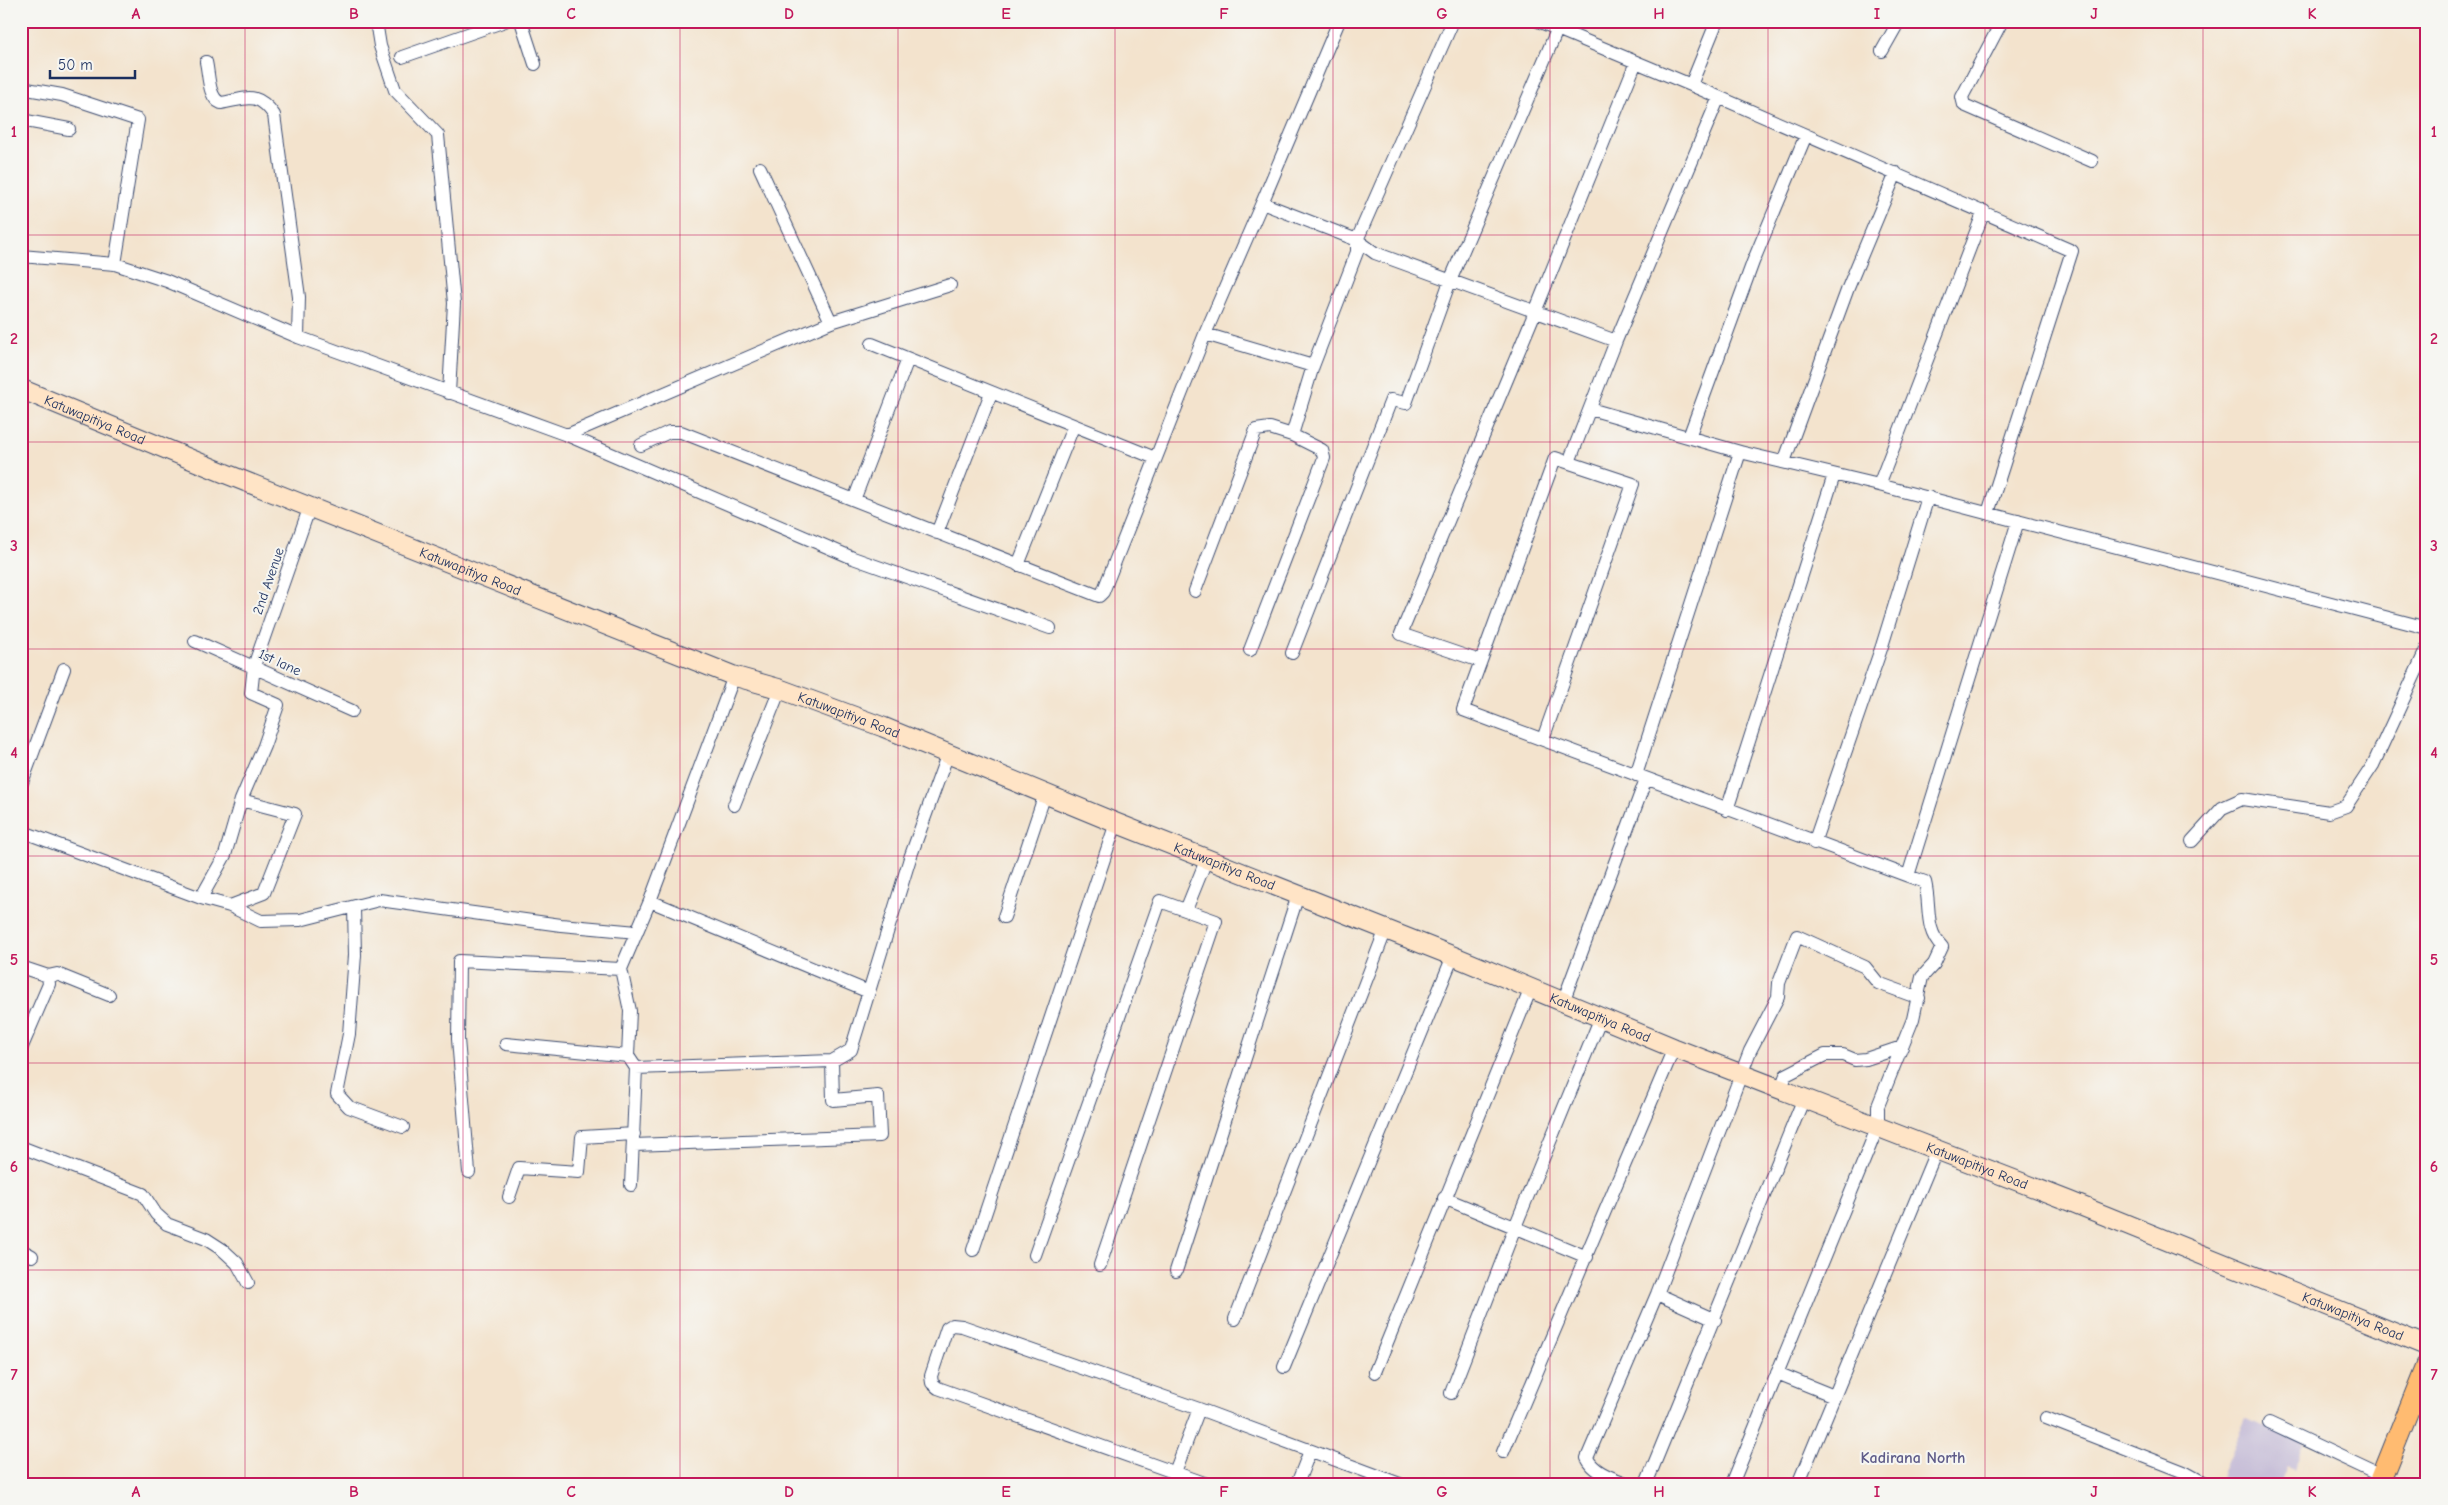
<svg xmlns="http://www.w3.org/2000/svg" width="2448" height="1505" font-family="'Comic Neue',sans-serif">
  <style>
    .industrial { fill: #c8bfd8 }
    .lines { fill: none; stroke-linecap: round; stroke-linejoin: round }
    .street-casing { stroke: #3b4a6f; stroke-width: 14 }
    .secondary-casing { stroke: #3b4a6f; stroke-width: 21 }
    .primary-casing { stroke: #3b4a6f; stroke-width: 22 }
    .street { stroke: #fff; stroke-width: 12 }
    .secondary { stroke: #ffe4c6; stroke-width: 19 }
    .primary { stroke: #ffbb71; stroke-width: 20 }
    .grid { fill: none; stroke: #c2185b; stroke-width: 1; stroke-opacity: 0.55 }
    .labels { text-anchor: middle; stroke-width: 4; stroke-linejoin: round; paint-order: stroke }
    .street-label { font-size: 14px; fill: #1b2f5e; stroke: #f6f6f2 }
    .quarter-label { font-size: 16px; font-weight: bold; fill: #5f5c89; stroke: #f6f6f2 }
    .neatline { fill: none; stroke: #c2185b; stroke-width: 2 }
    .grid-label { font-size: 16px; text-anchor: middle; font-weight: bold; fill: #c2185b }
  </style>
  <rect width="100%" height="100%" fill="#f6f6f2"/>
  <filter id="ink" filterUnits="userSpaceOnUse"><feTurbulence type="fractalNoise" baseFrequency=".02" numOctaves="2"/><feDisplacementMap in="SourceGraphic" scale="10" xChannelSelector="R" yChannelSelector="G"/><feConvolveMatrix kernelMatrix="1 2 1 2 8 2 1 2 1" color-interpolation-filters="sRGB"/></filter>
  <filter id="wash" filterUnits="userSpaceOnUse"><feTurbulence type="fractalNoise" baseFrequency=".0096" numOctaves="4" result="noise"/><feDisplacementMap in="SourceGraphic" scale="20" xChannelSelector="R" yChannelSelector="G"/><feGaussianBlur stdDeviation="1.12" result="paint"/><feColorMatrix in="noise" values="0 0 0 0 0 0 0 0 0 0 0 0 0 0 0 0 0 1.4 0 .05"/><feComposite in="paint" operator="in"/></filter>
  <g filter="url(#wash)">
    <rect width="100%" height="100%" fill="#f3e3cd"/>
    <!-- industrial -->
    <path class="industrial" d="M2246,1418L2305,1441L2294,1470L2286,1467L2279,1484H2242L2221,1476Z"/>
  </g>
  <g filter="url(#ink)">
    <g class="lines">
      <defs>
        <path id="street" d="M376,21L380,46L395,90L438,135L454,303L449,393
          M521,21L535,64
          M1339,21L1262,203L1357,240L1375,253L1616,341L1569,462
          M1538,21L1691,85L2072,251L1988,513
          M2002,21L1962,97L1964,105L2092,161
          M1882,51L1899,21
          M402,57L505,21
          M206,62C209,74 208,98 221,103C246,99 257,90 274,115L299,297L298,337L567,435L853,558L1050,628
          M1691,85L1717,21
          M21,88L62,95L138,120L115,264
          M21,120L69,129
          M760,168L831,322
          M1262,203L1205,334L1313,366
          M21,256L115,264L167,281L298,337
          M1616,341L1719,97
          M872,344L1155,458
          M1590,409L1740,452L1879,485L2427,628
          M567,435L831,322L950,285
          M1689,437L1753,262L1806,135
          M641,445L669,432H681L1099,596L1103,592L1205,334
          M1784,462L1848,288L1896,173
          M1879,485L1984,211
          M854,500L908,359
          M937,533L991,393
          M1018,565L1073,427
          M1195,591L1256,430L1270,428L1292,435L1313,366L1357,252V240L1453,21
          M195,641L352,711
          M1250,650L1324,458L1322,450L1292,435
          M1292,653L1391,400L1406,403L1450,281L1557,30
          M1480,661L1401,634L1535,312L1636,62
          M734,676L650,901L621,969L630,1011L628,1056L636,1068L832,1061L851,1050L910,858L948,753
          M1543,739L1633,484L1555,458L1463,710L1908,876L2018,521
          M1636,775L1740,452
          M21,785L64,669
          M241,800L225,855L201,898L230,906L264,893L295,814L241,800L264,746L278,705L251,693L254,666L310,506
          M734,805L780,689
          M1727,810L1834,475
          M21,831L201,898
          M2192,841L2222,808L2242,799L2329,812L2346,806L2373,765L2427,648
          M1814,843L1882,646L1928,497
          M650,901L869,992
          M230,906L261,921L300,920L379,900L561,925L637,932
          M354,907L355,955L349,1034L337,1094L349,1107L403,1127
          M1186,910L1207,858
          M1004,917L1045,794
          M21,967L48,976L57,974L109,995
          M1563,1002L1646,779
          M506,1044L628,1056
          M21,1049L49,984L48,976
          M1781,1088L1786,1075L1825,1055H1843L1855,1060L1866,1059L1902,1047
          M634,1145L880,1136L878,1096L833,1100L832,1061
          M21,1147L143,1194L156,1214L167,1224L206,1239L223,1250L237,1263L248,1283
          M469,1172L458,1039L459,961L621,969
          M631,1185L636,1068
          M509,1197L519,1168L579,1172L582,1137L634,1134
          M1444,1198L1587,1257
          M21,1250L32,1256
          M973,1250L1116,823
          M1035,1255L1160,901L1216,921L1100,1265
          M1176,1271L1298,895
          M1657,1294L1715,1320
          M1235,1319L1386,929
          M1284,1367L1453,956
          M1375,1372L1531,988
          M1777,1373L1834,1396
          M1451,1393L1515,1227L1601,1017
          M2046,1418L2184,1472L2206,1484
          M2269,1423L2382,1476
          M1503,1452L1674,1048
          M1175,1472L1199,1409
          M1207,1484L938,1388L932,1383L931,1376L947,1328L952,1325L962,1326L1199,1409L1400,1484
          M1297,1484L1310,1451
          M1628,1484C1613,1478 1594,1473 1587,1458L1657,1294L1750,1051L1778,997L1779,983L1797,936L1865,967L1878,983L1919,998
          M1646,1484L1804,1098
          M1732,1484L1878,1126V1106L1913,1019L1922,977L1934,964L1942,947C1924,929 1931,906 1925,882L1908,876
          M1798,1484L1937,1149"/>
        <g id="secondary">
          <path id="s1" d="M21,389L229,475L734,676L780,689L883,727L1116,823L1453,956L1674,1048L2069,1201L2427,1346"/>
        </g>
        <path id="primary" d="M2379,1484L2427,1364"/>
      </defs>
      <!-- street casing -->
      <use href="#street" class="street-casing"/>
      <!-- secondary casing -->
      <use href="#secondary" class="secondary-casing"/>
      <!-- primary casing -->
      <use href="#primary" class="primary-casing"/>
      <!-- street -->
      <use href="#street" class="street"/>
      <!-- secondary -->
      <use href="#secondary" class="secondary"/>
      <!-- primary -->
      <use href="#primary" class="primary"/>
    </g>
  </g>
  <!-- grid -->
  <path class="grid" d="M245,21V1484M463,21V1484M680,21V1484M898,21V1484M1115,21V1484M1333,21V1484M1550,21V1484M1768,21V1484M1985,21V1484M2203,21V1484M21,235H2427M21,442H2427M21,649H2427M21,856H2427M21,1063H2427M21,1270H2427"/>
  <g class="labels">
    <!-- street labels -->
    <g class="street-label">
      <text dy="5" stroke="none"><textPath href="#s1" startOffset="80">Katuwapitiya Road</textPath></text>
      <text dy="5" stroke="none"><textPath href="#s1" startOffset="485">Katuwapitiya Road</textPath></text>
      <text transform="translate(268 581) rotate(-71)" y="5">2nd Avenue</text>
      <text transform="translate(280 662) rotate(25)" y="5">1st lane</text>
      <text dy="5" stroke="none"><textPath href="#s1" startOffset="890">Katuwapitiya Road</textPath></text>
      <text dy="5" stroke="none"><textPath href="#s1" startOffset="1295">Katuwapitiya Road</textPath></text>
      <text dy="5" stroke="none"><textPath href="#s1" startOffset="1700">Katuwapitiya Road</textPath></text>
      <text dy="5" stroke="none"><textPath href="#s1" startOffset="2105">Katuwapitiya Road</textPath></text>
      <text dy="5" stroke="none"><textPath href="#s1" startOffset="2510">Katuwapitiya Road</textPath></text>
    </g>
    <!-- quarter labels -->
    <g class="quarter-label">
      <text x="1913" y="1463">Kadirana North</text>
    </g>
  </g>
  <!-- margin -->
  <rect width="2448" height="1505" fill="none" stroke="#f6f6f2" stroke-width="55"/>
  <!-- scale -->
  <path d="M50 70v8h85v-8" fill="none" stroke="#1b2f5e" stroke-width="2.5"/>
  <text x="58" y="70" font-size="15" fill="#1b2f5e" stroke="#f6f6f2" stroke-width="4" paint-order="stroke">50 m</text>
  <rect x="28" y="28" width="2392" height="1450" class="neatline"/>
  <g class="grid-label">
    <text x="136" y="19">A</text>
    <text x="354" y="19">B</text>
    <text x="571" y="19">C</text>
    <text x="789" y="19">D</text>
    <text x="1006" y="19">E</text>
    <text x="1224" y="19">F</text>
    <text x="1442" y="19">G</text>
    <text x="1659" y="19">H</text>
    <text x="1877" y="19">I</text>
    <text x="2094" y="19">J</text>
    <text x="2312" y="19">K</text>
    <text x="14" y="137">1</text>
    <text x="2434" y="137">1</text>
    <text x="14" y="344">2</text>
    <text x="2434" y="344">2</text>
    <text x="14" y="551">3</text>
    <text x="2434" y="551">3</text>
    <text x="14" y="758">4</text>
    <text x="2434" y="758">4</text>
    <text x="14" y="965">5</text>
    <text x="2434" y="965">5</text>
    <text x="14" y="1172">6</text>
    <text x="2434" y="1172">6</text>
    <text x="14" y="1380">7</text>
    <text x="2434" y="1380">7</text>
    <text x="136" y="1497">A</text>
    <text x="354" y="1497">B</text>
    <text x="571" y="1497">C</text>
    <text x="789" y="1497">D</text>
    <text x="1006" y="1497">E</text>
    <text x="1224" y="1497">F</text>
    <text x="1442" y="1497">G</text>
    <text x="1659" y="1497">H</text>
    <text x="1877" y="1497">I</text>
    <text x="2094" y="1497">J</text>
    <text x="2312" y="1497">K</text>
  </g>
</svg>
